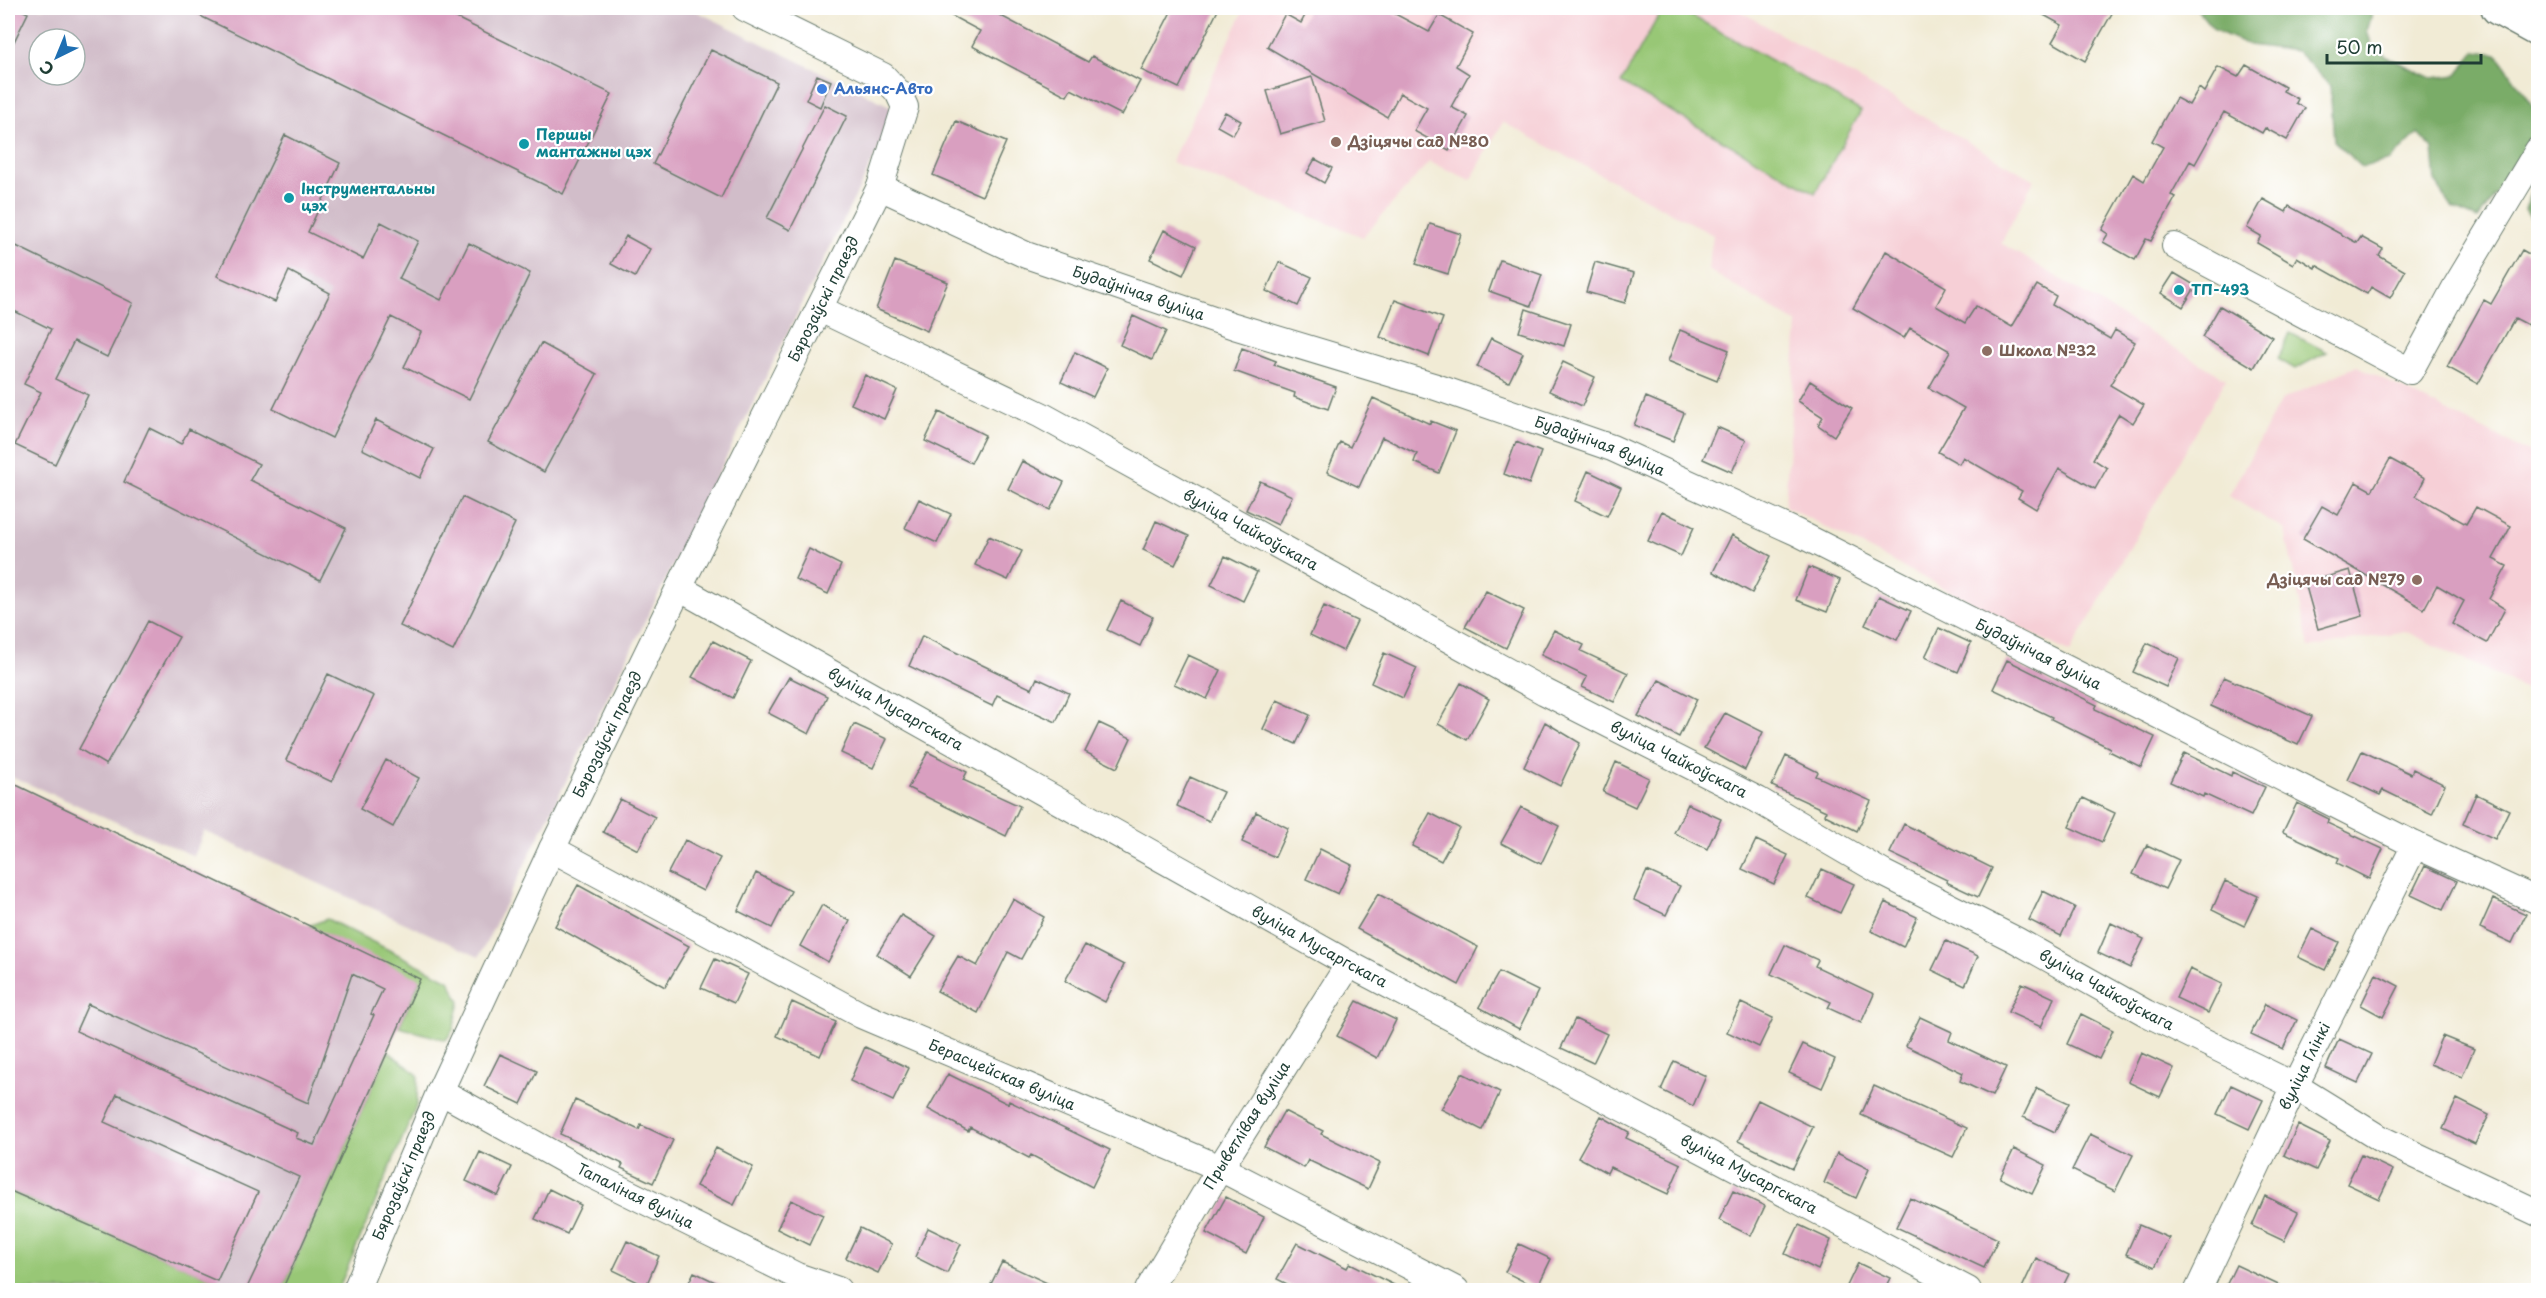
<svg xmlns="http://www.w3.org/2000/svg" width="2546" height="1298" font-family="'Playpen Sans',sans-serif">
  <style>
    .built { fill: #f6cfd6 }
    .industrial { fill: #d1bdc9; fill-rule: evenodd }
    .green { fill: #98c776; stroke: #5c8255; stroke-width: 1.5 }
    .forest { fill: #7aac67; stroke: #4c744e; stroke-width: 1.5 }
    .building { fill: #d99fc0; fill-rule: evenodd }
    .lines { fill: none; stroke-linecap: round; stroke-linejoin: round }
    .minor-casing { stroke: #687a6c; stroke-width: 28 }
    .major-casing { stroke: #687a6c; stroke-width: 36 }
    .minor { stroke: #fff; stroke-width: 26 }
    .major { stroke: #fff; stroke-width: 33 }
    .shop-dot { fill: #3f7fe0; stroke: #fff; stroke-width: 2 }
    .education-dot { fill: #8d6e63; stroke: #fff; stroke-width: 2 }
    .culture-dot { fill: #0f9aa8; stroke: #fff; stroke-width: 2 }
    .labels { text-anchor: middle; stroke-width: 4.5; stroke-linejoin: round; paint-order: stroke }
    .shop-label { font-size: 15px; font-weight: bold; fill: #366cbe; stroke: #fff; text-anchor: start }
    .culture-label { font-size: 15px; font-weight: bold; fill: #0d838f; stroke: #fff; text-anchor: start }
    .education-label { font-size: 15px; font-weight: bold; fill: #785e54; stroke: #fff; text-anchor: start }
    .street-label { font-size: 15px; fill: #1f3d34; stroke: #fff }
  </style>
  <rect width="100%" height="100%" fill="#fff"/>
  <filter id="ink" filterUnits="userSpaceOnUse"><feTurbulence type="fractalNoise" baseFrequency=".0167" numOctaves="2"/><feDisplacementMap in="SourceGraphic" scale="12" xChannelSelector="R" yChannelSelector="G"/><feConvolveMatrix kernelMatrix="1 2 1 2 8 2 1 2 1" color-interpolation-filters="sRGB"/></filter>
  <filter id="wash" filterUnits="userSpaceOnUse"><feTurbulence type="fractalNoise" baseFrequency=".008" numOctaves="4" result="noise"/><feDisplacementMap in="SourceGraphic" scale="24" xChannelSelector="R" yChannelSelector="G"/><feGaussianBlur stdDeviation="1.35" result="paint"/><feColorMatrix in="noise" values="0 0 0 0 0 0 0 0 0 0 0 0 0 0 0 0 0 1.4 0 .05"/><feComposite in="paint" operator="in"/></filter>
  <g filter="url(#wash)">
    <rect width="100%" height="100%" fill="#f1ebd5"/>
    <!-- built -->
    <path class="built" d="M1245,8H1735L2034,180L2001,243L2226,379L2070,653L1785,506L1797,323L1708,270L1713,235L1503,122L1471,180L1429,162L1363,237L1171,162Z
      M2357,366L2538,457V695L2405,631L2309,648L2285,530L2229,496L2281,400Z"/>
    <!-- industrial -->
    <path class="industrial" d="M8,8H690L898,110L479,957L204,831L194,856L8,775ZM39,39H75V75H39Z
      M8,781L420,979L282,1290H239L8,1190Z"/>
    <!-- green -->
    <path class="green" d="M1663,8H1678L1861,111L1815,193L1621,83Z
      M2290,333L2327,352L2295,369L2278,359Z
      M327,919L449,980L460,1002L453,1030L446,1040L399,1027L420,980L308,926Z
      M388,1051L418,1075L417,1104L338,1290H282Z
      M8,1190L239,1290H8Z"/>
    <!-- forest -->
    <path class="forest" d="M2196,8H2374L2367,31L2372,46L2389,58L2432,78L2457,75L2475,51L2497,54L2538,114L2525,154L2478,219L2453,209L2436,183L2433,149L2418,133L2390,160L2362,167L2334,141L2330,86L2297,51L2249,45L2214,30Z
      M2538,177V229L2525,209Z"/>
    <g id="blocks">
      <!-- building -->
      <path class="building" d="M8,8H17L28,13L8,54Z
        M184,8H436L612,94L563,194Z
        M937,8H986L1088,62L1092,56L1140,81L1122,115L1071,89L1067,96L972,46L980,31Z
        M1173,8H1219L1179,88L1141,70Z
        M1309,8H1384L1429,32L1439,15L1473,34L1456,66L1469,74L1451,107L1468,116L1449,150L1414,131L1427,108L1400,93L1387,117L1267,47L1285,14L1301,23Z
        M2031,8H2115L2085,61L2052,42L2062,25Z
        M711,50L777,82L721,198L653,164Z
        M2246,65L2285,87L2283,91L2298,99L2296,103L2305,108L2287,140L2265,128L2262,133L2224,112L2195,164L2190,161L2171,195L2176,197L2151,241L2146,239L2135,260L2103,242L2108,234L2102,230L2133,174L2144,181L2163,147L2152,141L2176,98L2189,105L2199,88L2204,92L2218,67L2238,77Z
        M817,75L831,81L820,107L806,100Z
        M1312,77L1325,121L1280,134L1267,91Z
        M825,105L847,116L790,230L767,218Z
        M1225,112L1241,121L1233,135L1217,126Z
        M956,121L1006,142L982,196L933,175Z
        M285,135L340,163L308,232L363,259L381,222L418,241L399,279L441,300L469,243L530,273L469,399L404,367L421,332L391,317L332,438L273,409L330,293L289,271L275,302L217,276Z
        M1315,159L1332,168L1324,183L1307,173Z
        M2263,199L2286,212L2289,206L2357,243L2361,237L2383,249L2379,256L2405,271L2390,298L2371,287L2367,294L2316,265L2315,268L2297,257L2293,264L2257,243L2261,236L2247,228Z
        M1430,224L1461,234L1448,274L1416,264Z
        M1164,230L1196,246L1183,275L1150,259Z
        M626,236L650,249L635,277L611,264Z
        M8,242L133,303L107,357L74,341L55,379L88,395L55,464L15,445L41,392L24,384L51,329L8,308Z
        M2522,250L2538,259V307L2528,325L2515,318L2478,384L2447,367L2484,300L2491,304Z
        M1886,251L1946,287L1936,306L1965,323L1976,306L2012,327L2037,285L2056,296L2052,305L2110,339L2115,330L2135,342L2110,385L2144,405L2133,423L2119,414L2093,459L2107,468L2095,489L2059,468L2036,509L2018,498L2022,491L1963,457L1959,464L1938,452L1964,408L1929,388L1950,351L1910,328L1904,338L1853,308Z
        M1500,260L1542,275L1531,306L1489,291Z
        M895,261L948,282L927,331L876,309Z
        M1279,262L1312,277L1298,306L1266,291Z
        M1595,262L1634,273L1625,303L1586,292Z
        M2174,273L2196,286L2183,307L2161,293Z
        M1395,300L1443,318L1429,356L1380,337Z
        M2220,306L2272,337L2254,368L2202,337Z
        M1526,309L1571,324L1564,346L1519,332Z
        M1133,316L1166,331L1152,360L1120,345Z
        M1680,330L1729,350L1717,381L1668,361Z
        M1491,338L1523,353L1509,382L1477,367Z
        M541,343L597,374L544,472L488,442Z
        M1242,348L1276,361L1274,365L1336,387L1328,409L1294,397L1295,393L1234,371Z
        M1075,352L1107,368L1093,397L1061,382Z
        M1563,362L1595,377L1582,406L1549,391Z
        M865,375L897,390L884,419L851,404Z
        M1810,381L1852,408L1834,436L1818,425L1823,417L1798,401Z
        M1646,397L1684,413L1673,441L1634,425Z
        M1373,398L1430,424L1431,421L1456,431L1439,473L1414,462L1417,454L1382,437L1359,487L1327,472L1340,442L1350,447Z
        M939,412L985,435L971,463L925,441Z
        M376,420L434,449L420,478L362,449Z
        M1717,427L1746,440L1732,472L1703,459Z
        M149,428L181,444L189,429L259,464L250,480L346,528L320,580L124,482Z
        M1516,442L1541,452L1529,484L1504,474Z
        M2390,459L2425,478L2416,496L2466,524L2476,507L2511,526L2493,559L2507,566L2489,599L2505,609L2487,643L2452,624L2464,601L2437,585L2424,609L2303,539L2322,506L2338,515L2356,482L2372,491Z
        M1022,461L1064,482L1050,510L1008,489Z
        M1588,471L1621,487L1607,516L1575,501Z
        M1260,481L1292,496L1278,525L1246,510Z
        M462,497L515,523L453,651L400,626Z
        M919,499L951,514L937,543L905,528Z
        M1662,511L1694,527L1681,556L1648,541Z
        M1156,521L1189,536L1175,565L1143,550Z
        M1732,535L1771,556L1752,593L1713,572Z
        M989,536L1022,551L1008,580L975,565Z
        M809,549L841,565L828,594L795,579Z
        M1225,556L1257,572L1243,601L1211,585Z
        M1809,567L1840,580L1827,612L1796,600Z
        M2350,570L2363,616L2318,629L2305,583Z
        M1486,591L1524,610L1506,648L1465,627Z
        M1879,596L1911,611L1897,640L1865,625Z
        M1121,601L1153,617L1140,646L1107,630Z
        M1324,606L1357,621L1343,651L1310,635Z
        M148,621L179,637L106,765L79,749Z
        M1939,628L1971,643L1958,672L1925,657Z
        M1554,630L1584,645L1581,651L1628,673L1614,702L1582,687L1587,677L1541,655Z
        M922,636L1032,689L1037,678L1069,693L1056,722L997,695L992,706L909,666Z
        M713,641L751,661L733,698L692,677Z
        M2147,643L2179,658L2166,687L2133,672Z
        M1384,653L1417,668L1403,698L1371,683Z
        M1188,655L1221,670L1207,699L1174,684Z
        M2007,660L2097,705L2095,709L2155,737L2141,767L2109,751L2110,748L2051,719L2052,717L1993,689Z
        M328,674L374,696L332,782L286,760Z
        M789,677L827,696L809,734L768,713Z
        M2224,677L2312,716L2298,745L2211,706Z
        M1659,680L1697,699L1679,737L1638,716Z
        M1461,683L1489,699L1467,740L1438,724Z
        M1277,700L1310,715L1296,744L1263,729Z
        M1725,713L1763,732L1745,770L1704,748Z
        M1545,722L1580,743L1560,786L1524,767Z
        M1099,723L1131,738L1117,768L1085,752Z
        M854,724L887,739L873,768L841,753Z
        M2362,751L2411,774L2413,769L2445,785L2432,814L2383,790L2380,795L2348,780Z
        M928,752L967,772L963,780L1020,806L1006,836L908,788Z
        M2184,753L2231,776L2232,772L2265,787L2251,816L2204,794L2203,797L2170,782Z
        M1786,756L1818,772L1816,776L1871,801L1857,831L1825,815L1826,811L1772,786Z
        M386,760L419,778L393,827L360,809Z
        M1616,762L1649,778L1635,807L1603,792Z
        M1190,777L1223,792L1209,821L1177,806Z
        M8,781L420,979L282,1290H246L299,1177L117,1094L104,1122L258,1192L217,1281L8,1190ZM352,974L383,989L371,1014L374,1015L314,1145L296,1138L298,1133L76,1031L88,1004L308,1103Z
        M2476,794L2509,810L2495,839L2463,824Z
        M2083,798L2115,813L2102,842L2069,827Z
        M620,799L655,817L638,850L603,832Z
        M2297,803L2329,819L2327,823L2383,849L2369,879L2337,863L2339,858L2283,832Z
        M1688,804L1721,819L1707,849L1674,833Z
        M1521,807L1559,826L1541,864L1501,843Z
        M1256,812L1288,828L1275,857L1242,842Z
        M1430,813L1459,828L1441,861L1412,846Z
        M1904,824L1992,868L1978,897L1946,882L1947,880L1890,853Z
        M685,840L720,858L703,891L668,873Z
        M1756,840L1788,855L1774,884L1742,869Z
        M2147,845L2179,860L2165,889L2133,874Z
        M1320,849L1352,865L1338,894L1306,879Z
        M2425,866L2457,881L2443,910L2411,895Z
        M1822,869L1854,884L1840,913L1808,898Z
        M1647,871L1680,886L1666,915L1634,900Z
        M756,873L791,891L772,928L738,911Z
        M2225,881L2258,896L2244,926L2212,910Z
        M578,885L689,946L665,987L555,926Z
        M2043,891L2075,907L2061,936L2029,920Z
        M1378,894L1478,947L1459,985L1357,929Z
        M1013,899L1044,917L1021,959L1008,952L978,1013L937,991L958,956L977,966Z
        M2493,899L2526,914L2512,943L2480,928Z
        M1885,902L1917,917L1903,947L1871,931Z
        M822,905L850,921L828,962L800,946Z
        M901,915L936,936L911,976L877,954Z
        M2111,923L2144,939L2130,968L2098,953Z
        M2312,929L2339,942L2325,970L2298,957Z
        M1946,941L1978,956L1965,986L1932,970Z
        M1085,945L1124,965L1105,1002L1065,981Z
        M1785,945L1818,960L1815,966L1874,994L1861,1023L1828,1008L1831,1002L1771,974Z
        M715,959L748,974L734,1003L701,988Z
        M2190,969L2222,984L2208,1013L2176,998Z
        M1499,972L1538,991L1519,1029L1479,1007Z
        M2376,974L2399,986L2383,1017L2361,1005Z
        M2022,983L2054,998L2041,1027L2008,1012Z
        M1357,1001L1396,1020L1377,1058L1337,1036Z
        M792,1002L836,1022L820,1056L777,1036Z
        M1741,1003L1773,1018L1759,1047L1727,1032Z
        M2265,1004L2297,1020L2283,1049L2251,1034Z
        M2081,1014L2113,1030L2099,1059L2067,1044Z
        M1920,1017L1952,1032L1949,1040L2006,1067L1992,1096L1960,1081L1963,1073L1906,1046Z
        M1575,1019L1607,1034L1593,1063L1561,1048Z
        M2442,1036L2474,1049L2462,1077L2430,1064Z
        M2339,1039L2372,1054L2358,1083L2326,1068Z
        M1803,1044L1835,1059L1822,1088L1789,1073Z
        M865,1047L909,1068L893,1101L850,1081Z
        M2141,1053L2174,1068L2160,1097L2128,1082Z
        M500,1054L537,1071L521,1104L484,1086Z
        M1674,1061L1706,1076L1693,1106L1661,1090Z
        M1462,1073L1500,1092L1482,1130L1441,1109Z
        M948,1074L1008,1104L1009,1101L1110,1150L1092,1187L1031,1155L1029,1158L970,1127L968,1131L928,1109Z
        M2231,1085L2263,1100L2249,1129L2217,1114Z
        M1874,1086L1967,1128L1953,1157L1861,1115Z
        M2037,1088L2069,1103L2055,1132L2023,1117Z
        M2457,1099L2489,1115L2475,1144L2443,1129Z
        M575,1100L639,1130L641,1125L673,1140L653,1183L621,1168L623,1164L560,1134Z
        M1758,1100L1813,1127L1793,1168L1738,1141Z
        M1284,1111L1323,1131L1321,1134L1380,1163L1368,1189L1308,1160L1304,1168L1264,1147Z
        M1601,1116L1629,1132L1626,1138L1681,1164L1668,1194L1610,1167L1607,1173L1578,1157Z
        M2298,1125L2330,1141L2316,1170L2284,1155Z
        M2090,1134L2133,1155L2115,1191L2072,1170Z
        M716,1148L753,1167L734,1205L696,1186Z
        M2014,1149L2046,1165L2032,1194L2000,1178Z
        M480,1152L512,1167L498,1196L466,1181Z
        M1837,1153L1869,1169L1856,1198L1824,1183Z
        M2361,1155L2393,1170L2379,1199L2347,1184Z
        M549,1189L581,1205L567,1234L535,1219Z
        M1733,1191L1765,1206L1751,1236L1719,1220Z
        M2265,1196L2298,1212L2284,1241L2252,1226Z
        M1226,1197L1264,1217L1246,1254L1206,1233Z
        M1910,1198L1998,1239L1984,1268L1896,1227Z
        M791,1200L823,1215L809,1245L777,1229Z
        M1799,1225L1831,1240L1818,1270L1785,1254Z
        M2139,1225L2169,1238L2155,1267L2126,1254Z
        M860,1228L892,1244L878,1273L846,1258Z
        M928,1228L961,1244L947,1273L915,1257Z
        M627,1241L659,1256L646,1286L613,1270Z
        M1297,1243L1347,1268L1350,1263L1404,1290H1299L1277,1279Z
        M1519,1244L1551,1259L1537,1288L1505,1272Z
        M2036,1258L2069,1274L2061,1290H2021Z
        M1002,1262L1062,1290H988Z
        M1858,1263L1890,1278L1884,1290H1845Z
        M2236,1265L2289,1290H2224Z
        M694,1272L732,1290H685Z"/>
    </g>
  </g>
  <g filter="url(#ink)">
    <use href="#blocks" fill-opacity="0" stroke="#687a6c" stroke-width="1.5"/>
    <g class="lines">
      <defs>
        <g id="minor">
          <path id="s1" d="M880,187L1026,255L1234,326L1436,387L1612,448L1796,532L2415,845L2538,901"/>
          <path d="M2175,246L2410,371L2456,286L2538,150"/>
          <path id="s2" d="M820,309L1041,415L1545,692L1758,800L1883,873L2016,940L2146,1013L2295,1086L2379,1138L2538,1213"/>
          <path id="s3" d="M679,588L1349,964L1968,1290"/>
          <path id="s4" d="M552,849L861,1015L1220,1168L1456,1290"/>
          <path id="s5" d="M440,1091L580,1169L797,1276L838,1290"/>
          <path id="s6" d="M356,1290L440,1091L552,849L679,588L880,187L905,107L898,92L883,76L745,8"/>
          <path id="s7" d="M1148,1290L1220,1168L1349,964"/>
          <path id="s8" d="M2198,1290L2295,1086L2415,845"/>
        </g>
        <path id="major" d="M2498,8L2538,30"/>
      </defs>
      <!-- minor casing -->
      <use href="#minor" class="minor-casing"/>
      <!-- major casing -->
      <use href="#major" class="major-casing"/>
      <!-- minor -->
      <use href="#minor" class="minor"/>
      <!-- major -->
      <use href="#major" class="major"/>
    </g>
  </g>
  <!-- markers -->
  <circle class="shop-dot" cx="822" cy="89" r="6"/>
  <g class="education-dot">
    <circle cx="1336" cy="142" r="6"/>
    <circle cx="1987" cy="351" r="6"/>
    <circle cx="2417" cy="580" r="6"/>
  </g>
  <g class="culture-dot">
    <circle cx="524" cy="144" r="6"/>
    <circle cx="289" cy="198" r="6"/>
    <circle cx="2179" cy="290" r="6"/>
  </g>
  <g class="labels">
    <!-- shop labels -->
    <g class="shop-label">
      <text x="834" y="94">Альянс-Авто</text>
    </g>
    <!-- culture labels -->
    <g class="culture-label">
      <text x="536" y="140">Першы<tspan x="536" dy="17">мантажны цэх</tspan></text>
      <text x="301" y="194">Інструментальны<tspan x="301" dy="17">цэх</tspan></text>
      <text x="2191" y="295">ТП-493</text>
    </g>
    <!-- education labels -->
    <g class="education-label">
      <text x="1348" y="147">Дзіцячы сад №80</text>
      <text x="1999" y="356">Школа №32</text>
      <text x="2405" y="585" text-anchor="end">Дзіцячы сад №79</text>
    </g>
    <!-- street labels -->
    <g class="street-label">
      <text dy="5" stroke="none"><textPath href="#s1" startOffset="280">Будаўнічая вуліца</textPath></text>
      <text dy="5" stroke="none"><textPath href="#s6" startOffset="1096">Бярозаўскі праезд</textPath></text>
      <text dy="5" stroke="none"><textPath href="#s1" startOffset="766">Будаўнічая вуліца</textPath></text>
      <text dy="5" stroke="none"><textPath href="#s2" startOffset="484">вуліца Чайкоўскага</textPath></text>
      <text dy="5" stroke="none"><textPath href="#s1" startOffset="1252">Будаўнічая вуліца</textPath></text>
      <text dy="5" stroke="none"><textPath href="#s3" startOffset="248">вуліца Мусаргскага</textPath></text>
      <text dy="5" stroke="none"><textPath href="#s6" startOffset="610">Бярозаўскі праезд</textPath></text>
      <text dy="5" stroke="none"><textPath href="#s2" startOffset="970">вуліца Чайкоўскага</textPath></text>
      <text dy="5" stroke="none"><textPath href="#s3" startOffset="734">вуліца Мусаргскага</textPath></text>
      <text dy="5" stroke="none"><textPath href="#s2" startOffset="1456">вуліца Чайкоўскага</textPath></text>
      <text dy="5" stroke="none"><textPath href="#s8" startOffset="248">вуліца Глінкі</textPath></text>
      <text dy="5" stroke="none"><textPath href="#s4" startOffset="504">Берасцейская вуліца</textPath></text>
      <text dy="5" stroke="none"><textPath href="#s7" startOffset="192">Прыветлівая вуліца</textPath></text>
      <text dy="5" stroke="none"><textPath href="#s6" startOffset="124">Бярозаўскі праезд</textPath></text>
      <text dy="5" stroke="none"><textPath href="#s3" startOffset="1220">вуліца Мусаргскага</textPath></text>
      <text dy="5" stroke="none"><textPath href="#s5" startOffset="222">Тапаліная вуліца</textPath></text>
    </g>
  </g>
  <!-- margin -->
  <rect width="2546" height="1298" fill="none" stroke="#fff" stroke-width="30"/>
  <!-- north arrow -->
  <g transform="translate(57 57) rotate(223)"><circle r="28" fill="#ffffff" stroke="#a5b1ae" stroke-width="1.5"/>
  <path d="M0-4.5L10 22L0 15L-10 22Z" fill="#1f6fb2"/>
  <text y="-9" font-size="16" font-weight="bold" text-anchor="middle" fill="#1f3d34">С</text>
  </g>
  <!-- scale -->
  <path d="M2327 54v9h154v-9" fill="none" stroke="#1f3d34" stroke-width="3"/>
  <text x="2336" y="54" font-size="18" fill="#1f3d34" stroke="#ffffff" stroke-width="4.5" paint-order="stroke">50 m</text>
</svg>
